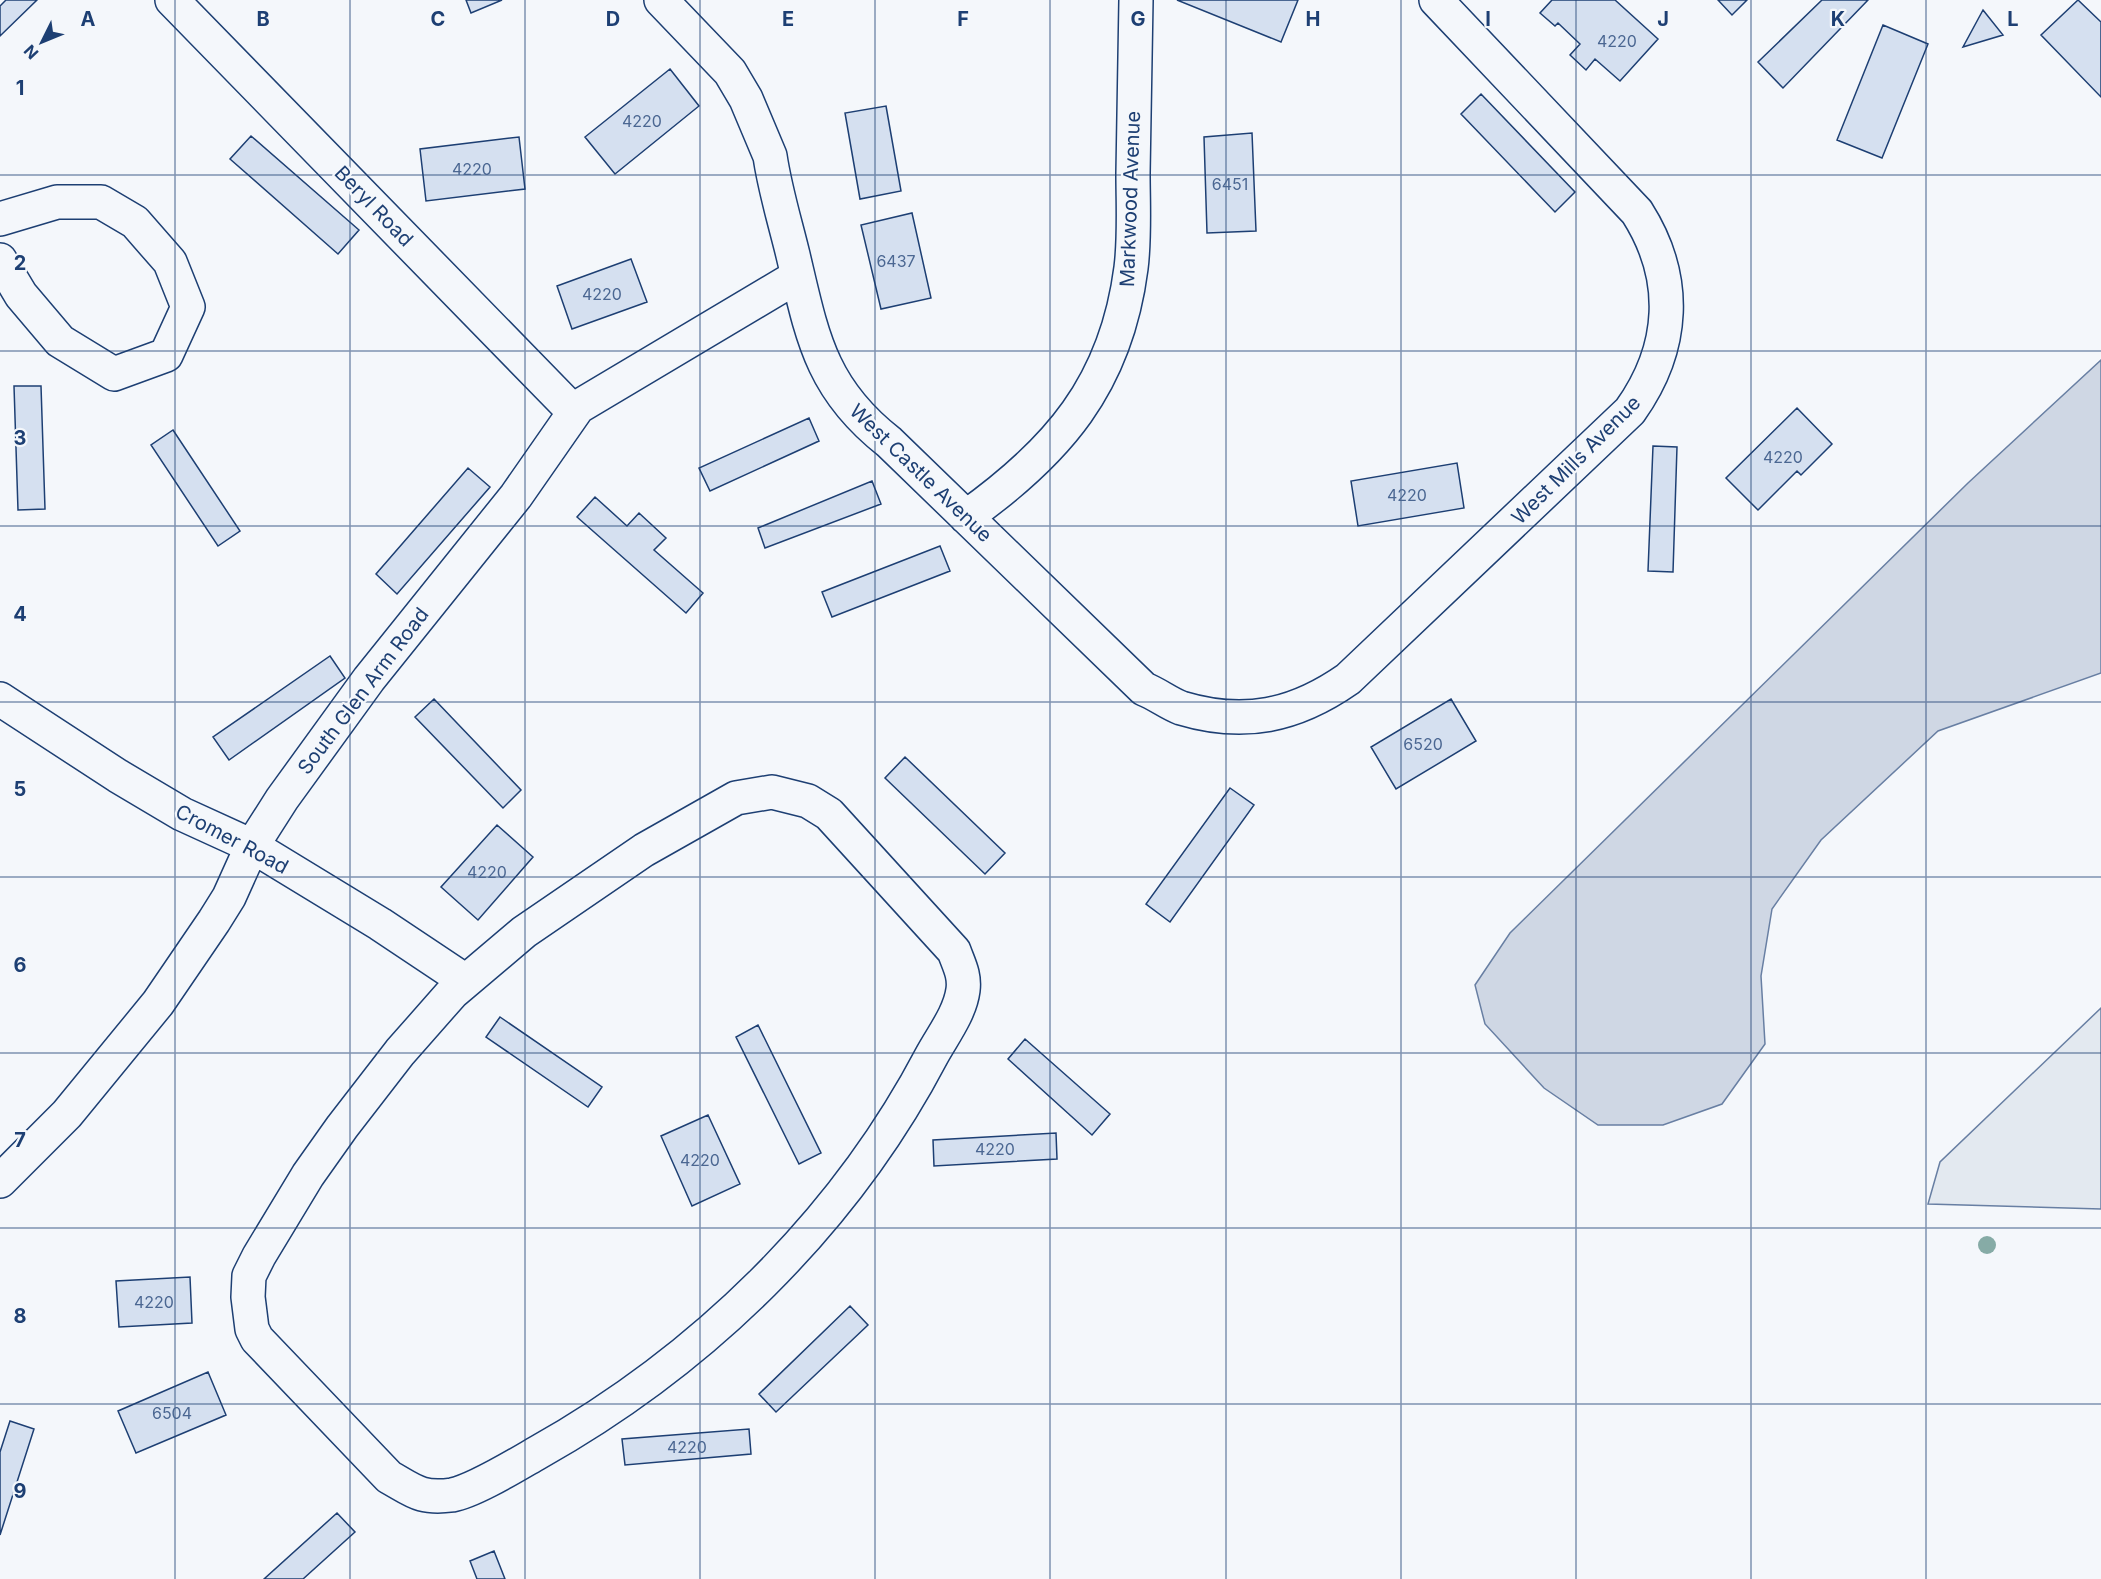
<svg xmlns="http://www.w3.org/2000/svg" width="2101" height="1579" font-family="Inter,sans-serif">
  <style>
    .green { fill: #e3e9f0; stroke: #687fa3; stroke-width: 1.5 }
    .water { fill: #cfd7e4; stroke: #687fa3; stroke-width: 1.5 }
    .building { fill: #d5e0f0; stroke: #1d3f73; stroke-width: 1.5 }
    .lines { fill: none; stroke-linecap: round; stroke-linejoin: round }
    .minor-casing { stroke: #1d3f73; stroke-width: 36 }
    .minor { stroke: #f4f7fb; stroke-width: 33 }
    .tree { fill: #86aba6 }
    .grid { fill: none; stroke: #1d3f73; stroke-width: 1.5; stroke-opacity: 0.55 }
    .labels { text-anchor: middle; stroke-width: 4.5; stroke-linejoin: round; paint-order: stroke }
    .number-label { font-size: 16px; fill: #4b6792 }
    .street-label { font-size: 20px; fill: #1d3f73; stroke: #f4f7fb }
    .grid-label { font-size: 20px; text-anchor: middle; font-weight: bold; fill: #1d3f73; stroke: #f4f7fb; stroke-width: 4.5; stroke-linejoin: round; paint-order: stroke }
  </style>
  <rect width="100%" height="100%" fill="#f4f7fb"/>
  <!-- green -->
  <path class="green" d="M2101,1008V1209L1928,1204L1940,1162Z"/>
  <!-- water -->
  <path class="water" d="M2101,360V673L1938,731L1821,840L1772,909L1761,976L1765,1044L1722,1104L1663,1125H1598L1544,1088L1485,1024L1475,985L1510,933L1968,483Z"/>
  <!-- building -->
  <path class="building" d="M6,0H37L0,36V6Z
    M466,0H502L471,13Z
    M1177,0H1298L1281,42Z
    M1552,0H1615L1658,39L1620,81L1595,59L1586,70L1570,55L1580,44L1558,23L1555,26L1540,13Z
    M1718,0H1747L1732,15Z
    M1822,0H1868L1783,88L1758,62Z
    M2078,0L2101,22V97L2041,35Z
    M1983,10L2003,35L1963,47Z
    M1883,25L1928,44L1882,158L1837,140Z
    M670,69L699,106L615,174L585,137Z
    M1481,94L1575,192L1555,212L1461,114Z
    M886,106L901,191L860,199L845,113Z
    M1252,133L1256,231L1207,233L1204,137Z
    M251,136L359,230L338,254L230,159Z
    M519,137L525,189L426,201L420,149Z
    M912,213L931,298L881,309L861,225Z
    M631,259L647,302L572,329L557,286Z
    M14,386H41L45,509L18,510Z
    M1797,408L1832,444L1801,475L1797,471L1758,510L1726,478Z
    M809,418L819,441L710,491L699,468Z
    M173,430L240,531L218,546L151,445Z
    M1653,446L1677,447L1673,572L1648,571Z
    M1457,463L1464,508L1358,526L1351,481Z
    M468,468L490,487L397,594L376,574Z
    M872,481L881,504L765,548L758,528Z
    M595,497L627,526L639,513L666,538L654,550L703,593L686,613L577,517Z
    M940,546L950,571L832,617L822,592Z
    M330,656L345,678L229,760L213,737Z
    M434,699L521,790L503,808L415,717Z
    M1451,699L1476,741L1396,789L1371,747Z
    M905,757L1005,853L985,874L885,778Z
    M1230,788L1254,805L1170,922L1146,904Z
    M497,825L533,857L478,920L441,887Z
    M500,1017L602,1087L588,1107L486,1037Z
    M758,1025L821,1153L799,1164L736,1037Z
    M1025,1039L1110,1114L1092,1135L1008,1059Z
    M708,1115L740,1184L692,1206L661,1136Z
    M1056,1133L1057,1159L934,1166L933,1140Z
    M190,1277L192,1323L119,1327L116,1281Z
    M850,1306L868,1325L776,1412L759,1394Z
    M208,1372L226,1415L136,1453L118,1411Z
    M10,1421L34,1429L0,1535V1452Z
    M749,1429L751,1454L625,1465L622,1439Z
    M337,1513L355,1532L303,1579H264Z
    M494,1551L505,1579H477L470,1561Z"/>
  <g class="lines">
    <defs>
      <path id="minor" d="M172,0L574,412
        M661,0L730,72L746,99L770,156C775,190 785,222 793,255C812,335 820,388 889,442L1144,689C1157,694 1168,703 1181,708C1244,727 1295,716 1348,679L1630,411C1675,348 1679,278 1637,212L1436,0
        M0,219L57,202H101L135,222L170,262L188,307L166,355L114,374L60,341L21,295L0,260
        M966,517C1057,452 1116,385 1131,268C1135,237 1133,204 1133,173C1134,115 1135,58 1136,0
        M0,699L118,776L182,814L252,846L380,924L464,980
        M772,792L808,801L829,814L954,951C959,965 965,975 963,990C960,1013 943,1035 932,1055C844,1223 701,1361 537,1453C516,1465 474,1491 452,1495C420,1499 414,1491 389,1477L257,1339L252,1329L248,1297L249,1276L259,1256L308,1175L342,1127L400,1052L452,993L524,932L644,850L736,798Z
        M0,1181L67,1114L158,1003L214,921L229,897L252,846L282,799L369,679L516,496L578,407L798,276"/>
    </defs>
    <!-- minor casing -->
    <use href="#minor" class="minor-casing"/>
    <!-- minor -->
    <use href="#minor" class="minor"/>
  </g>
  <!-- trees -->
  <circle class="tree" cx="1987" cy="1245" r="9"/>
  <!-- grid -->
  <path class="grid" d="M175,0V1579M350,0V1579M525,0V1579M700,0V1579M875,0V1579M1050,0V1579M1226,0V1579M1401,0V1579M1576,0V1579M1751,0V1579M1926,0V1579M0,175H2101M0,351H2101M0,526H2101M0,702H2101M0,877H2101M0,1053H2101M0,1228H2101M0,1404H2101"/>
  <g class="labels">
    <!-- number labels -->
    <g class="number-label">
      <text x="1617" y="47">4220</text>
      <text x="642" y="127">4220</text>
      <text x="472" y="175">4220</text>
      <text x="1230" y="190">6451</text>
      <text x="896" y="267">6437</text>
      <text x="602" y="300">4220</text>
      <text x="1783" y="463">4220</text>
      <text x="1407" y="501">4220</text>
      <text x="1423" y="750">6520</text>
      <text x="487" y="878">4220</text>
      <text x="995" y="1155">4220</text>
      <text x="700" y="1166">4220</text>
      <text x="154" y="1308">4220</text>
      <text x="172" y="1419">6504</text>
      <text x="687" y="1453">4220</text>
    </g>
    <!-- street labels -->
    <g class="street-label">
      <text transform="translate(1130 199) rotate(-88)" y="7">Markwood Avenue</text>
      <text transform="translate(374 206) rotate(46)" y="7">Beryl Road</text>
      <text transform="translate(1576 460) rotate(-45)" y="7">West Mills Avenue</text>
      <text transform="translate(921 473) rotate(44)" y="7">West Castle Avenue</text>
      <text transform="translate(363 691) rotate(-53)" y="7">South Glen Arm Road</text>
      <text transform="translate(232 839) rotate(28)" y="7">Cromer Road</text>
    </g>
  </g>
  <g class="grid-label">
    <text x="88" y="26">A</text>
    <text x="263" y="26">B</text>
    <text x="438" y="26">C</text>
    <text x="613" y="26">D</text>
    <text x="788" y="26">E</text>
    <text x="963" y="26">F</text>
    <text x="1138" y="26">G</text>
    <text x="1313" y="26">H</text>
    <text x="1488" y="26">I</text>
    <text x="1663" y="26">J</text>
    <text x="1838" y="26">K</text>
    <text x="2013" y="26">L</text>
    <text x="20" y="95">1</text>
    <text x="20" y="270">2</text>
    <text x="20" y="445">3</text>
    <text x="20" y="621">4</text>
    <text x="20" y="796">5</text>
    <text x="20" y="972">6</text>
    <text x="20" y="1147">7</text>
    <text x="20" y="1323">8</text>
    <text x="20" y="1498">9</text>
  </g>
  <!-- north arrow -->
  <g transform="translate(42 42) rotate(227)" stroke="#f4f7fb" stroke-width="4.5" paint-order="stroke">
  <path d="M0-4.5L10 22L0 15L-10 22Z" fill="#1d3f73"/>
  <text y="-9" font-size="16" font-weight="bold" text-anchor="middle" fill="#1d3f73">N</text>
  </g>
</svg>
